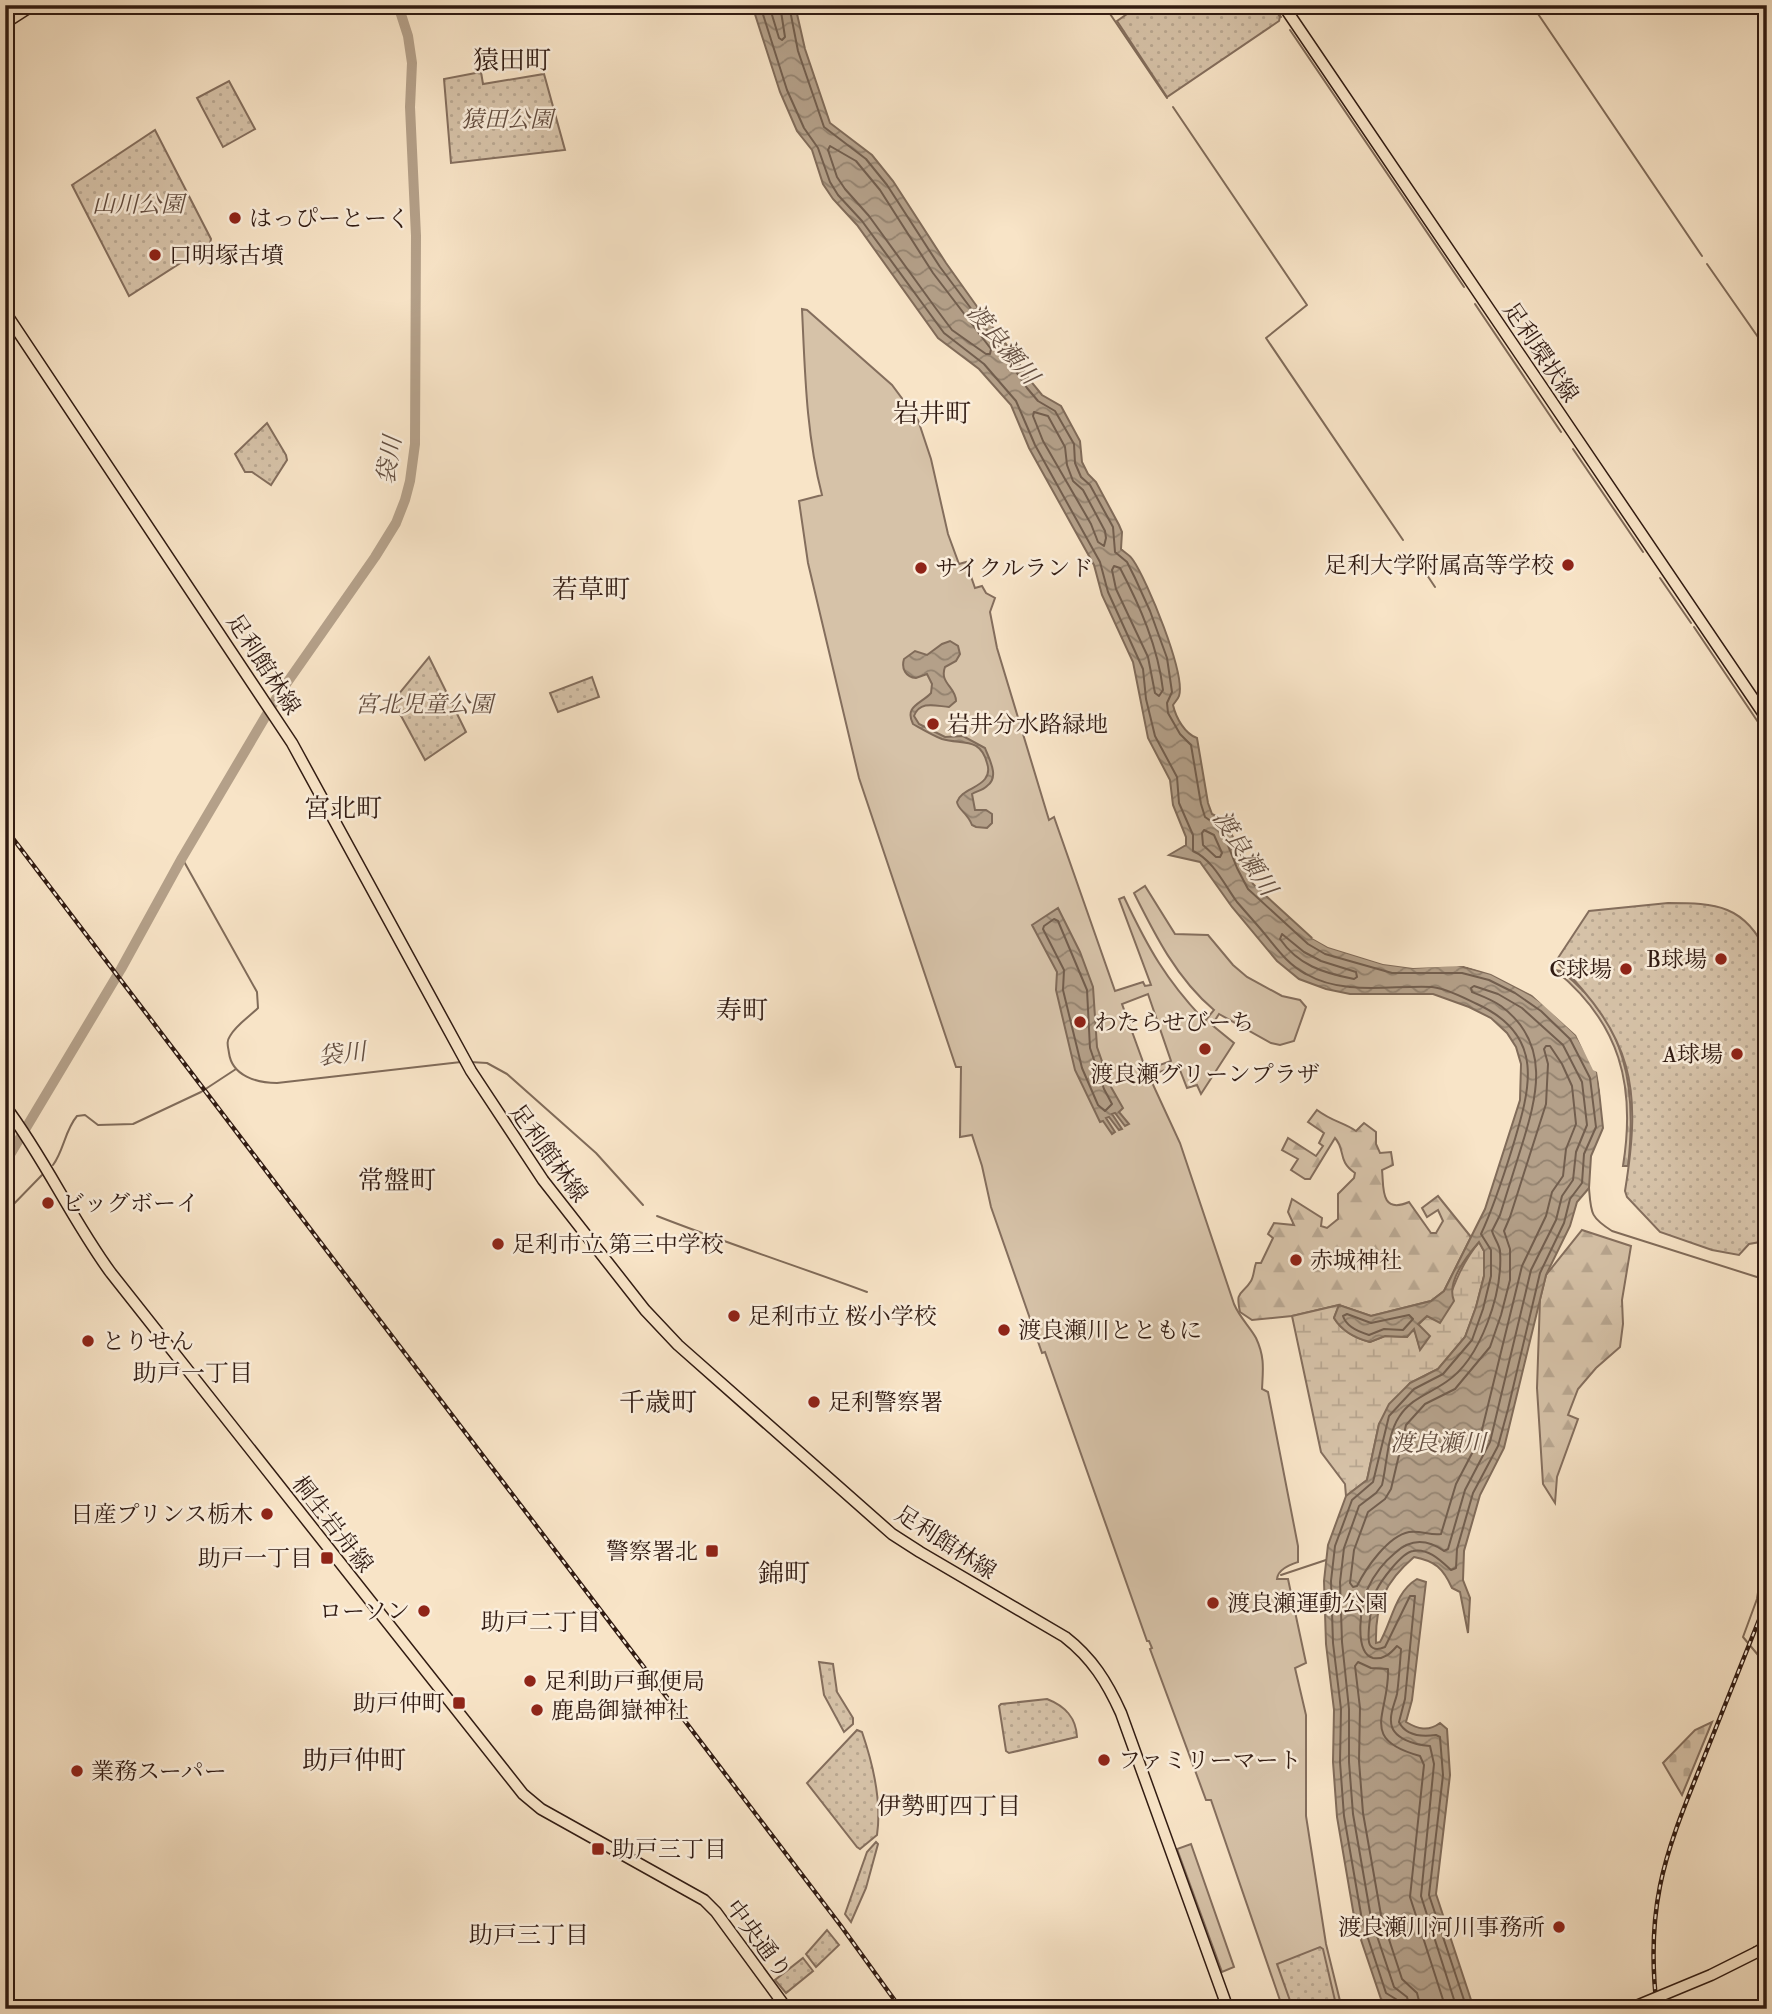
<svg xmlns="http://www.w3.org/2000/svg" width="1772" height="2014" font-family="'IM FELL Double Pica','Noto Serif JP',serif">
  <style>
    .grass { fill: #d6c2a8; stroke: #846e5d; stroke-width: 2; fill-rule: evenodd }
    .forest { fill: url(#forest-firs); stroke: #846e5d; stroke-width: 2 }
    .wetland { fill: url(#wetland-marsh); stroke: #846e5d; stroke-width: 2 }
    .cemetery { fill: url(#cemetery-stones); stroke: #846e5d; stroke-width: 2 }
    .park { fill: url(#park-dots); stroke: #846e5d; stroke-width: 2 }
    .water { fill: url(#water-waves); stroke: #806b59; stroke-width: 2 }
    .pier { fill: #f8e4c7 }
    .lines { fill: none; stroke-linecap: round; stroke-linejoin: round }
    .shore { stroke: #725e4e; stroke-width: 2 }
    .stream { stroke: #806b59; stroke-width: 2 }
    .river { stroke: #b4a089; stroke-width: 10 }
    .primary-casing { stroke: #311b12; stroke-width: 13 }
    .trunk-casing { stroke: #311b12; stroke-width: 13 }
    .primary { stroke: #f8e4c7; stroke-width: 10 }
    .trunk { stroke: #f8e4c7; stroke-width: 10 }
    .rail-casing { stroke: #311b12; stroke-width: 4.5 }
    .rail { stroke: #faeddb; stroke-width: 2; stroke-dasharray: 5; stroke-linecap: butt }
    .trunk-bridge-casing { stroke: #311b12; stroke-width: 13; stroke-linecap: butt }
    .trunk-bridge { stroke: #f8e4c7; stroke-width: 10 }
    .poi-dot { fill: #8f2418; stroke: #faeddb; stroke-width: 2.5 }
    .labels { text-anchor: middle; stroke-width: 5; stroke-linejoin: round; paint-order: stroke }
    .park-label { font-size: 23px; font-style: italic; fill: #634d3f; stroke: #faeddb }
    .poi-label { font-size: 23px; fill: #311b12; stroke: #faeddb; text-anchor: start }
    .street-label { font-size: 23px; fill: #311b12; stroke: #faeddb }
    .water-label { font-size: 24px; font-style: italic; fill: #655042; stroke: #faeddb }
    .neighbourhood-label { font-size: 24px; fill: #311b12; stroke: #faeddb }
    .quarter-label { font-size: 26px; fill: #311b12; stroke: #faeddb }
  </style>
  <defs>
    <pattern id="forest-firs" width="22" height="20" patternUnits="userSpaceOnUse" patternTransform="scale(1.75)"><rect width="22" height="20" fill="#d6c2a8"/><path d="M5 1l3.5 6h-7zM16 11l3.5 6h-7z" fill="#b8a690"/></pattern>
    <pattern id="wetland-marsh" width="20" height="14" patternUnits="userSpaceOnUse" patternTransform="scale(1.75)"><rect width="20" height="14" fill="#d6c2a8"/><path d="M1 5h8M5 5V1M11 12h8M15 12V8" fill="none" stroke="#b8a690"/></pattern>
    <pattern id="cemetery-stones" width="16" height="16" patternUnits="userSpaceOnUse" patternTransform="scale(1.75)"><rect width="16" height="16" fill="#d6c2a8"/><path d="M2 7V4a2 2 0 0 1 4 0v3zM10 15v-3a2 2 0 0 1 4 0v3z" fill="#b8a690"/></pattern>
    <pattern id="park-dots" width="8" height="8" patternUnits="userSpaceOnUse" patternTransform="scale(1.75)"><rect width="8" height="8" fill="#d6c2a8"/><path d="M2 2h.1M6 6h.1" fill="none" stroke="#b8a690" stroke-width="1.8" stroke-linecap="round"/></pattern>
    <pattern id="water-waves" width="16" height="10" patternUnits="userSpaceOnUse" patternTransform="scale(1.75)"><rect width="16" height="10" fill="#b4a089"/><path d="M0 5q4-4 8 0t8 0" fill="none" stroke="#93826f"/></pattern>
  </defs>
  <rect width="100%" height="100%" fill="#f8e4c7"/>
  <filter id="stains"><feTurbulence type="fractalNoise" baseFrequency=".00286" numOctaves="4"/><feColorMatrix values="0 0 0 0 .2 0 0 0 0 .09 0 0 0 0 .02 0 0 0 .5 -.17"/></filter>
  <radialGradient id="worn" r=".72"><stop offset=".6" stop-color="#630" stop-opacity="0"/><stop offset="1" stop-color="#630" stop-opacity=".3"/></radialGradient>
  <!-- grass -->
  <path class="grass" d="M802,309L807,310L892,385L918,420L931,459L948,534L959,564L966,562L975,588L982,586L986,593L995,598L990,612L997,648L1049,820L1054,817L1115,991L1143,982L1145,986L1151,985L1119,899L1124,897C1148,948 1166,980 1205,1021L1214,1010C1177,979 1155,935 1134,893L1145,886L1175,934L1208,935L1233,965L1247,977L1282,996L1300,1000L1306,1007L1294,1041L1280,1045L1271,1043L1219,1014L1212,1025L1234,1043L1201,1094L1197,1085L1187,1088L1178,1065L1149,1076L1180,1143L1234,1304C1240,1318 1250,1327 1256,1338C1265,1357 1263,1370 1262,1389L1268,1392L1298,1546V1562C1290,1565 1278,1569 1277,1579H1288L1306,1663L1295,1668L1306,1715V1816L1326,1944L1342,2009H1283L1211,1800H1206L1150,1649L1152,1648L1149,1641H1147L1045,1352L1042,1353L991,1207L982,1166L972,1135L960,1137L961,1067H956L859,778L808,563L799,501L822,495C806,434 805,372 802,309ZM1148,994L1171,1061L1146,1070L1122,1004Z
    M1191,1844L1234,1967L1222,1972L1177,1849Z"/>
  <!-- forest -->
  <path class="forest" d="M1555,970L1561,971C1627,1022 1637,1088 1628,1166H1623C1636,1085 1620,1023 1555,970Z
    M1317,1110C1333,1122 1343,1122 1356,1131L1364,1123L1376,1132V1144L1380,1153L1391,1152L1393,1165L1382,1170C1384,1185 1379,1215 1409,1202L1431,1233H1436L1443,1221L1438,1210L1427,1217L1422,1208L1438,1196L1471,1237L1444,1291L1431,1301L1371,1316L1339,1305L1292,1316L1252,1320L1240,1312C1235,1289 1242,1296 1251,1281C1254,1276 1254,1268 1256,1263H1261L1273,1238L1268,1234L1274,1223L1294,1225L1288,1212L1292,1199L1322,1218L1321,1226L1327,1228L1338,1219V1194L1354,1178L1355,1173C1337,1161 1346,1150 1335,1138L1310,1179H1305L1291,1170L1298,1159L1282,1150L1288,1138L1316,1156L1323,1146L1319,1143L1324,1133L1308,1122Z
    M1582,1230L1631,1246L1622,1300L1623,1324L1620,1347L1596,1368L1578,1389L1568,1415L1578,1419L1557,1477L1555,1503L1543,1484L1537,1388L1540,1299L1546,1275Z"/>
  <!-- wetland -->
  <path class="wetland" d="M1479,1242L1484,1251V1276L1476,1307L1465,1337L1438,1369L1410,1383L1379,1424L1367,1480L1346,1496L1345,1484L1321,1452L1292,1316L1339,1305L1334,1318C1342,1331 1355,1338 1370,1342L1385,1336L1407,1337L1414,1328L1420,1349L1418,1325L1427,1316L1440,1322C1451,1294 1459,1266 1479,1242Z"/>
  <!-- cemetery -->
  <path class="cemetery" d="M1712,1722L1682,1795L1663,1763L1695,1730Z"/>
  <!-- park -->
  <path class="park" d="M1140,5H1272L1280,17L1279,21L1167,97L1117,21Z
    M481,72L483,84L544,74L565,150L451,163L444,79Z
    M229,81L255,129L223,147L197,98Z
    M155,130L211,239L210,244L129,296L72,185Z
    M267,423L286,455L287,460L271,485L252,472H245L235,454Z
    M429,657L466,732L425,760L393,701Z
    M592,677L599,697L558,712L550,693Z
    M1668,903C1716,903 1745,905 1767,953V1225L1760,1242L1749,1244L1739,1255L1712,1250L1660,1232L1627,1197L1625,1191C1642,1086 1633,1038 1556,961L1589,911Z
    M819,1662L833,1664L837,1692L853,1718V1724L844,1732L824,1695Z
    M1047,1699C1065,1706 1076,1717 1077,1737L1009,1753L1006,1751L999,1706L1001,1704Z
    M857,1730L862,1732C873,1764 882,1801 877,1835L860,1849L857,1847L807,1783Z
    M876,1842L878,1844L866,1888L851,1922L845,1914L867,1852Z
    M827,1930L839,1945L816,1967L806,1954Z
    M1320,1947L1323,1949L1337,2009H1293L1277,1964Z
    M803,1958L813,1971L786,1993L775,1980Z"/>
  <!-- water -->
  <path class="water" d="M752,5H795L805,49L830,123L872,155L893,181L946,263L983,315L1004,341L1033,384L1042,395L1061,406L1080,441L1082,462L1088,474L1096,482L1119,525L1122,532L1121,549C1125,553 1130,555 1133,560C1147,580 1186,674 1179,696C1178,699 1175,702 1173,705C1176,718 1185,734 1197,738L1208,803L1212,814L1226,821L1253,884L1312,938L1328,947L1383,964L1413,968L1456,965L1491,974L1531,995L1546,1006L1576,1035L1597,1072L1603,1128L1591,1156L1589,1188L1577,1202L1570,1226L1546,1275L1504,1448L1480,1495L1464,1551L1463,1580L1470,1598L1468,1633L1460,1592L1452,1588C1443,1568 1435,1561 1414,1557C1385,1582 1375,1604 1376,1643L1380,1642C1392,1621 1395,1592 1417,1579L1426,1582L1412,1700L1406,1722C1418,1729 1428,1732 1440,1723L1447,1729L1450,1775L1436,1894L1474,2009H1398L1381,1999L1355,1922L1337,1817L1333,1762L1334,1710L1326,1644L1324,1581L1328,1545L1346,1496L1367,1480L1379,1424L1389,1404L1410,1383L1438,1369L1465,1337L1476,1307L1484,1276V1251L1479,1242C1467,1256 1446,1282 1454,1301L1440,1323L1427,1316L1418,1324L1430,1336L1420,1350L1414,1329L1407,1337L1385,1336L1370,1342C1354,1338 1342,1331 1334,1318L1339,1305L1371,1316L1431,1301L1444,1291L1485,1209L1520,1100L1521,1064L1516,1047L1507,1033L1491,1018L1469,1007L1433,994H1350L1326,989L1299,979L1277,961L1232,907L1200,862L1169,855L1186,845V837L1173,805L1170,780L1148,738L1133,662L1102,595L1094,565L1029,448L1011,405L979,369L938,338L857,225L833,199L823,184L812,150L797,131L780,92Z
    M950,641L958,646L960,654L956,661L945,667C939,683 956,687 956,701L949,707C936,706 920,700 914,716L919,724L945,737L963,736L985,748C989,759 1000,777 987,786C983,790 977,791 972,794L975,810H986L992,814V823L987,828L976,827L972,825C967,812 958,810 957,802C961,790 977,789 985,779C989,774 989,769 987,763C980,736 961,745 942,739C932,735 922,729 913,724C904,706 921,704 931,693L932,684L927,674L916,678C906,677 901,669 904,659L915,651L927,655L942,644Z
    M1058,908L1080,952L1093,987L1097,1047L1111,1087L1123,1108L1119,1112L1129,1124L1125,1126L1115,1113L1112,1114L1122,1129L1119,1130L1109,1117L1106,1118L1115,1132L1112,1134L1103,1121L1100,1122L1075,1070L1056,990L1057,972L1032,925Z"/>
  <!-- pier -->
  <path class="pier" d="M1316,936L1329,944L1394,963L1465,962L1492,971L1534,992L1578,1033L1596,1067L1600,1070L1607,1128L1603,1137L1605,1119L1597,1072L1593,1070L1576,1035L1532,995L1491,974L1464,966L1413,968L1383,964L1328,947L1312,938Z"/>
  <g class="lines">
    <!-- shore -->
    <path class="shore" d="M760,5L787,90L804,128L818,148L830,182L838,195L862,221L944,333L984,364L1016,401L1035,445L1100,562L1108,592L1143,669L1146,699L1155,736L1177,777L1179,803L1193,835V851C1213,860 1224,884 1237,902C1244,910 1251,918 1258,926C1274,944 1285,963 1306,974C1344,996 1391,985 1432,987C1446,988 1464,998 1477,1004C1547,1036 1530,1089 1512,1149C1503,1178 1494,1206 1481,1234L1491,1250V1276L1483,1309L1472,1340L1443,1374L1414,1389L1389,1416L1373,1482L1352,1500L1335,1546L1331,1581L1333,1643L1341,1709L1340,1762L1344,1816L1362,1920L1386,1993L1399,2001L1401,2009
      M769,5L779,38L782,40L785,37L780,5
      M789,5L798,51L824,127L866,159L887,185L940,267L999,346L1027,388L1038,401L1055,411L1074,444L1075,463L1081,477L1090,485L1113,527L1115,552L1127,562L1135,578L1150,611L1167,658L1172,692L1167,703L1168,713L1180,734L1191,745L1201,804L1205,817L1221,828L1237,868L1248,889L1308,944L1325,954L1392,973H1462L1489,980L1515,993L1541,1011L1570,1039L1590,1078L1596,1127L1584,1154L1582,1183L1570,1199L1564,1223L1540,1273L1508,1409L1498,1446L1473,1493L1457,1549L1456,1568L1451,1570C1440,1560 1428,1548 1413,1551C1401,1553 1381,1581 1376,1591C1372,1598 1366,1639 1370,1645C1374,1651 1380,1649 1385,1647L1410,1596H1415L1405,1699L1399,1722C1406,1736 1422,1737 1436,1735L1440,1737L1443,1775L1429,1895L1467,2009
      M830,146L856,161L880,190L933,273L991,349L990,354H986L952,330L937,310L869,216L845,189L837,177L828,150Z
      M1034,412L1048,416L1065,447L1067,465L1073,481L1083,490L1105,531L1106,538L1104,546L1098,542L1091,524L1043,441L1033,416Z
      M1114,566L1120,568C1140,606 1158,647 1163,690L1159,696L1155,693L1148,657L1116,589L1112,570Z
      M1204,830L1214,835L1222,853L1220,857H1216L1203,845L1202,833Z
      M1054,919L1058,921L1087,990L1090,1048L1104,1089L1112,1104L1105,1111L1098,1105L1082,1068L1063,990L1064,970L1043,929L1044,926Z
      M1282,934L1304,952L1321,961L1356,972L1357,977L1354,979C1323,973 1298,965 1280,939Z
      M1546,1046H1550L1562,1064L1572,1086L1576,1124L1566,1149L1563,1176L1552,1192L1546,1216L1522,1266L1480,1438L1456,1484L1441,1534C1431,1536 1420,1530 1409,1532C1388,1536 1366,1568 1357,1586L1353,1587L1350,1583L1354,1550L1368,1512L1385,1499L1391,1489L1406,1425L1425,1404L1455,1389L1490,1347L1501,1315L1510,1280V1249L1504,1231L1510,1217L1546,1104L1548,1064L1544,1049Z
      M1347,1314L1371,1323L1409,1315L1413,1319L1403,1330L1384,1329L1369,1335C1359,1332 1346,1326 1343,1316Z
      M1410,2009L1407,1997L1394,1987L1371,1918L1353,1814L1349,1762V1709L1342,1642L1340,1582L1344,1548L1359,1506L1376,1493L1382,1485C1387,1465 1387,1435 1399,1417C1411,1398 1429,1394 1446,1382C1481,1359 1503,1292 1500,1251C1499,1244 1494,1238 1492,1231L1500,1215C1507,1192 1514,1170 1521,1148C1537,1097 1552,1044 1501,1006C1493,1000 1482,996 1472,992L1471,988L1474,986L1498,994L1522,1008L1563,1045L1582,1082L1587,1125L1576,1152L1573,1180L1562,1196L1556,1220L1531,1270L1490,1442L1465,1490L1448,1549L1444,1551C1427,1539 1410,1539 1395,1553C1384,1562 1374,1575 1368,1588C1361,1601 1353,1653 1373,1658C1384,1660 1391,1653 1397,1646L1401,1649C1400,1664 1399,1679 1397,1694C1395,1703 1390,1712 1391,1721C1391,1739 1416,1745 1430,1746L1434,1764L1421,1896L1457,2009
      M1421,2009L1417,1993L1402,1979L1381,1915L1363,1813L1359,1761L1360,1708L1355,1666L1358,1662L1371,1668L1388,1669C1390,1713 1357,1739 1420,1756L1424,1765L1410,1897L1446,2009"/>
    <!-- stream -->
    <path class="stream" d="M1104,5L1167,98
      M1273,5L1281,17
      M1532,5L1702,256
      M1290,30L1464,287
      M1173,107L1307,305L1266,338L1403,540
      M1707,264L1767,350
      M1475,304L1561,432
      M1573,449L1643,552
      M1413,554L1435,587
      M1660,578L1691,623
      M1694,627L1762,728
      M182,858L257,992L258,1008C249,1017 236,1025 230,1036C226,1042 228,1046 229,1053C232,1076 257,1083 277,1083L461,1062
      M470,1062L487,1063L507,1074L596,1153L643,1205
      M53,1165C64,1150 65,1130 77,1116L85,1115L98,1125L133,1124L201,1092L236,1069
      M1589,1188C1591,1213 1590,1217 1612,1231L1760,1278
      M5,1213L42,1175
      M657,1216C726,1243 797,1266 867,1292
      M1281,1575L1326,1560
      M1762,1704L1758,1655L1743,1637L1757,1599L1761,1573L1759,1542L1767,1530"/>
    <!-- river -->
    <path class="river" d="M5,1163L121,969L182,858L277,697L375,557L396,523L405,500L410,481L415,444L416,236L410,107L412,63L408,36L398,5"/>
    <defs>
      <path id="primary" d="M1283,5L1767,719
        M5,23L33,5
        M5,312L292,743L471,1071L543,1180L645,1310L678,1345L892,1534L920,1552L1065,1637C1092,1658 1107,1682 1121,1713L1228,2009
        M5,1106C45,1159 72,1220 111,1273L523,1794L541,1809L704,1900L716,1912L787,2009"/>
      <path id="trunk" d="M1757,1952L1767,1946"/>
    </defs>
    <!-- primary casing -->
    <use href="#primary" class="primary-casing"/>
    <!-- trunk casing -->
    <use href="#trunk" class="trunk-casing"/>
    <!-- primary -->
    <use href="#primary" class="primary"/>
    <!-- trunk -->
    <use href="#trunk" class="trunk"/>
    <defs>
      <path id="rail" d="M5,828L841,1926L901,2009
        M1657,2009C1652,1968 1652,1926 1660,1886C1669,1841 1688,1798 1705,1755C1726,1703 1746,1652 1767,1600"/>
    </defs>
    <!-- rail casing -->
    <use href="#rail" class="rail-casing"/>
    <!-- rail -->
    <use href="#rail" class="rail"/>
    <defs>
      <path id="trunk-bridge" d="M1629,2009L1711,1975L1757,1952"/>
    </defs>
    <!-- trunk-bridge casing -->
    <use href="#trunk-bridge" class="trunk-bridge-casing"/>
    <!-- trunk-bridge -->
    <use href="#trunk-bridge" class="trunk-bridge"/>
  </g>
  <!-- markers -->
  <g class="poi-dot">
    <circle cx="235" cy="218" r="7"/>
    <circle cx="155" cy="255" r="7"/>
    <circle cx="1568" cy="565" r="7"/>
    <circle cx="921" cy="568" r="7"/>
    <circle cx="933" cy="724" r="7"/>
    <circle cx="1721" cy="959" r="7"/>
    <circle cx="1626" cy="969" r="7"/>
    <circle cx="1080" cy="1022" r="7"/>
    <circle cx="1205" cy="1049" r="7"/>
    <circle cx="1737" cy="1054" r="7"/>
    <circle cx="48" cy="1203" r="7"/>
    <circle cx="498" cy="1244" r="7"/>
    <circle cx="1296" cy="1260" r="7"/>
    <circle cx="734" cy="1316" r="7"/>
    <circle cx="1004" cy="1330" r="7"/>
    <circle cx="88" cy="1341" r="7"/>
    <circle cx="814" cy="1402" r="7"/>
    <circle cx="267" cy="1514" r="7"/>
    <rect x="705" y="1544" width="14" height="14" rx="3.5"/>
    <rect x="320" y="1551" width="14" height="14" rx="3.5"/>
    <circle cx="1213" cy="1603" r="7"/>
    <circle cx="424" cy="1611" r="7"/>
    <circle cx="530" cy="1681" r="7"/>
    <rect x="452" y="1696" width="14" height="14" rx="3.5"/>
    <circle cx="537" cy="1710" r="7"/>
    <circle cx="1104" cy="1760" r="7"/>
    <circle cx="77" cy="1771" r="7"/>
    <rect x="591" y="1842" width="14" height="14" rx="3.5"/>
    <circle cx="1559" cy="1927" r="7"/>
  </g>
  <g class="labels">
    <!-- park labels -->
    <g class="park-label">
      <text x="507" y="127">猿田公園</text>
      <text x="138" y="212">山川公園</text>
      <text x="424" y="712">宮北児童公園</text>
    </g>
    <!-- poi labels -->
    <g class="poi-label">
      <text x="249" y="226">はっぴーとーく</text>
      <text x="169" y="263">口明塚古墳</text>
      <text x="1554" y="573" text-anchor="end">足利大学附属高等学校</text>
      <text x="935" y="576">サイクルランド</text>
      <text x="947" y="732">岩井分水路緑地</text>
      <text x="1707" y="967" text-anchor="end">B球場</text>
      <text x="1612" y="977" text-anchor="end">C球場</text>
      <text x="1094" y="1030">わたらせびーち</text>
      <text x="1723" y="1062" text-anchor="end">A球場</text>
      <text x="1205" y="1082" text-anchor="middle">渡良瀬グリーンプラザ</text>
      <text x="62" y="1211">ビッグボーイ</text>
      <text x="512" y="1252">足利市立 第三中学校</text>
      <text x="1310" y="1268">赤城神社</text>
      <text x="748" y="1324">足利市立 桜小学校</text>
      <text x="1018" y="1338">渡良瀬川とともに</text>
      <text x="102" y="1349">とりせん</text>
      <text x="828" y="1410">足利警察署</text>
      <text x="253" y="1522" text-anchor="end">日産プリンス栃木</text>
      <text x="698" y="1559" text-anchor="end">警察署北</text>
      <text x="313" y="1566" text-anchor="end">助戸一丁目</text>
      <text x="1227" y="1611">渡良瀬運動公園</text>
      <text x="410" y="1619" text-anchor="end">ローソン</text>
      <text x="544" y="1689">足利助戸郵便局</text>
      <text x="445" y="1711" text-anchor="end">助戸仲町</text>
      <text x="551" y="1718">鹿島御嶽神社</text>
      <text x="1118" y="1768">ファミリーマート</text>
      <text x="91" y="1779">業務スーパー</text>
      <text x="612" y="1857">助戸三丁目</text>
      <text x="1545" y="1935" text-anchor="end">渡良瀬川河川事務所</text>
    </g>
    <!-- street labels -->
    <g class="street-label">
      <text transform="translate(1541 352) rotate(56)" y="8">足利環状線</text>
      <text transform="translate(264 664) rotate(57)" y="8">足利館林線</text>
      <text transform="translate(549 1153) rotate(54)" y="8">足利館林線</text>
      <text transform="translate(333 1524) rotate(52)" y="8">桐生岩舟線</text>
      <text transform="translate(946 1542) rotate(33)" y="8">足利館林線</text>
      <text transform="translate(759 1939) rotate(53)" y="8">中央通り</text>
    </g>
    <!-- water labels -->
    <g class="water-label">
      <text transform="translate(1003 344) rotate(50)" y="8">渡良瀬川</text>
      <text transform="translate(389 460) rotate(-81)" y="8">袋川</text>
      <text transform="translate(1245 853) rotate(57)" y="8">渡良瀬川</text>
      <text transform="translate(342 1054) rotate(-7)" y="8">袋川</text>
      <text x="1438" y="1451">渡良瀬川</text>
    </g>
    <!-- neighbourhood labels -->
    <g class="neighbourhood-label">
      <text x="193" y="1381">助戸一丁目</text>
      <text x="541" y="1630">助戸二丁目</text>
      <text x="949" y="1814">伊勢町四丁目</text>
      <text x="529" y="1943">助戸三丁目</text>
    </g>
    <!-- quarter labels -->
    <g class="quarter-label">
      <text x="512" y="69">猿田町</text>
      <text x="932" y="422">岩井町</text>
      <text x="591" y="598">若草町</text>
      <text x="343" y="817">宮北町</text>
      <text x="742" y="1019">寿町</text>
      <text x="397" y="1189">常盤町</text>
      <text x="658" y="1411">千歳町</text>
      <text x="784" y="1582">錦町</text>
      <text x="354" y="1769">助戸仲町</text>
    </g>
  </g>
  <!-- margin -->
  <rect width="1772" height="2014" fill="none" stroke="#f8e4c7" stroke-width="28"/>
  <rect x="7" y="7" width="1758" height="2000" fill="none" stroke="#311b12" stroke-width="3.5"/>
  <rect x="14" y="14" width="1744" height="1986" fill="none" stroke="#311b12" stroke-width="2"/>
  <rect width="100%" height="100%" filter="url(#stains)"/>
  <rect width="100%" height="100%" fill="url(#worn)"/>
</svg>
